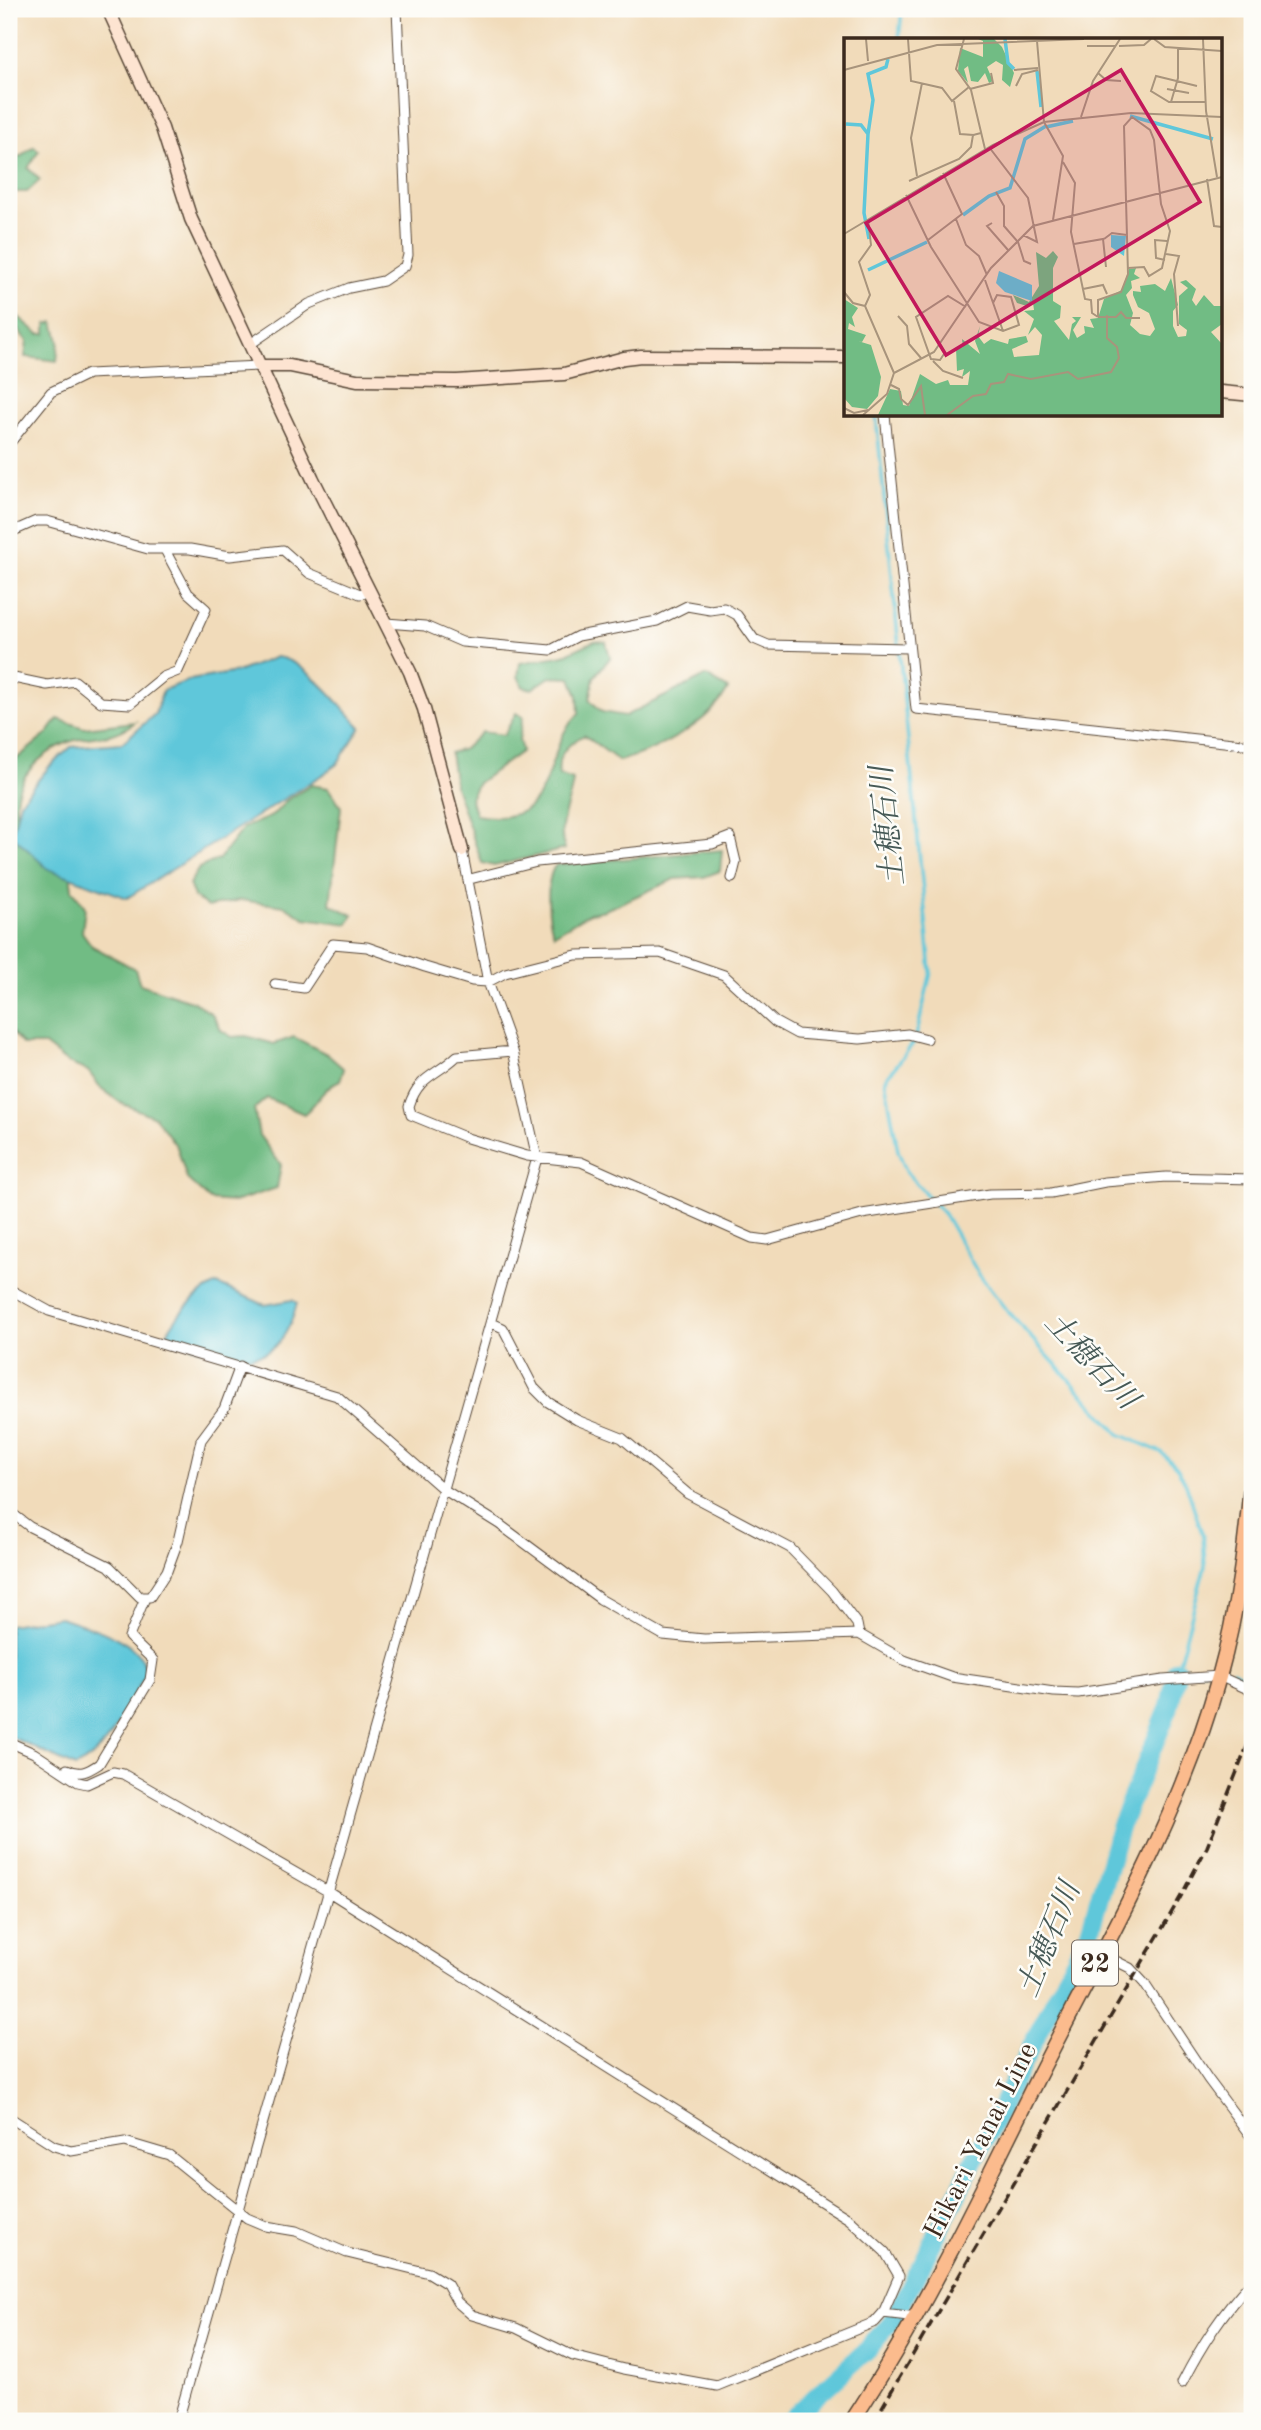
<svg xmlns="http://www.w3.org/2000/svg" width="1261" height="2430" font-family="'Old Standard TT','Noto Serif JP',serif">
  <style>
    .forest { fill: #71bc84; stroke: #567351; stroke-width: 2 }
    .water { fill: #5fc7da; stroke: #4d787c; stroke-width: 2 }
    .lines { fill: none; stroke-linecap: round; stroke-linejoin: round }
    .stream { stroke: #5fc7da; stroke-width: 3.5 }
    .river { stroke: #5fc7da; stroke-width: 19 }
    .street-casing { stroke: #564535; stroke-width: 11 }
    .secondary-casing { stroke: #564535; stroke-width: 15 }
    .primary-casing { stroke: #564535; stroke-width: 17 }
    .street { stroke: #fff; stroke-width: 9 }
    .secondary { stroke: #fde4d1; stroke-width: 12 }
    .primary { stroke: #fbbb8d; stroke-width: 14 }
    .rail { stroke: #3b2a1e; stroke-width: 3.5; stroke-dasharray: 10 5; stroke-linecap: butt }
    .labels { text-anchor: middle; stroke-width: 5; stroke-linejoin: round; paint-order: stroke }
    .shield { fill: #fdfcf7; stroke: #75695f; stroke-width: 2 }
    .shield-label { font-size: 26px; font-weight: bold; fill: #3b2a1e }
    .street-label { font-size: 28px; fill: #3b2a1e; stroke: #fdfcf7 }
    .water-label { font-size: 30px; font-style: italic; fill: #465956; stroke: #fdfcf7 }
    .inset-river { fill: none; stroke: #5fc7da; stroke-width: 3.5 }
    .inset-road { fill: none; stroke: #a8947c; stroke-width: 2 }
    .view { fill: #c2185b; fill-opacity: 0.15; stroke: #c2185b; stroke-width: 3.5 }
    .inset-edge { fill: none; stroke: #3b2a1e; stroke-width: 3.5 }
  </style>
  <rect width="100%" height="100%" fill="#fdfcf7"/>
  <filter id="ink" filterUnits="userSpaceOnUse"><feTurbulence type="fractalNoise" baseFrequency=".0143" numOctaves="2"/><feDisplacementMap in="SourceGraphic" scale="14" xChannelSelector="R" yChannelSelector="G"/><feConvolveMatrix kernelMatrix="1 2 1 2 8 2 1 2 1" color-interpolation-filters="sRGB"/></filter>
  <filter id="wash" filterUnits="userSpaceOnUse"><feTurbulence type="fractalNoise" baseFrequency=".00686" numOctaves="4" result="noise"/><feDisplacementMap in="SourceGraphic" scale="28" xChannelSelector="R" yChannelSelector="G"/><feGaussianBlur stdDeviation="1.57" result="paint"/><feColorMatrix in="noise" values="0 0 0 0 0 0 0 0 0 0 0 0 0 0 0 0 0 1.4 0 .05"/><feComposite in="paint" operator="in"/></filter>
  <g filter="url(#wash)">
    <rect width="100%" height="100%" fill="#f1dbba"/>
    <!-- forest -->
    <path class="forest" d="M34,146L39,151L28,168L40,180L27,192H9V159L20,157Z
      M9,309L39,334H46V324L54,322L59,341L57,361L25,357L27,341L9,319Z
      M594,641L606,642L610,658L594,677L590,700L602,712L625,716L706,676L728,689C710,724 656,751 619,761L584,735C567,745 556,754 559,775L573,780C571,803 555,825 565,849L494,866L482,863L455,786L450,753L464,749L482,732L504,735L516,713L523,717L519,740L522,751L478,783L470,798L476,815C546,827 541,783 563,735C566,727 573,720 579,713L578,696L571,678L550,677L532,689L523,687L518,676L520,663L564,655Z
      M58,719L84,728L135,722C110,743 89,732 64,744C28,761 1,797 25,835C32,847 57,858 69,866L72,889L85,907L82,932L92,946L135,969L140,984L194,1002L212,1014L221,1030L232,1037L246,1036L274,1044L294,1037L327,1054L344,1069L340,1080C323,1087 318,1103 304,1114L267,1098L254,1109L259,1135L281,1165L277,1188L234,1202L210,1200L187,1179L177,1147L155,1117L121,1103L101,1088L88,1071L68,1063L45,1045H23L9,1029V765L47,734Z
      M311,785L328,788L341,807L330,904L353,915L348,924L305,918L285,906L240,900L208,907L194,897L189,884L199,868L219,859L243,828L272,816L287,800Z
      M722,850L720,871L704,877L675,879L605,910L590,913L554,934C547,919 545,877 556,865Z"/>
    <!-- water -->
    <path class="water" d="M276,657C306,660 339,705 361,727L337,764L325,773L127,898L48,869L12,835L20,802L49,767L71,747L122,743L155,714L163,690L190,680L237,672Z
      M217,1284L265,1305L292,1300L297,1303C278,1382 226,1356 171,1340L166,1335C179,1312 193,1296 217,1284Z
      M60,1617C87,1627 145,1639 146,1674C128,1704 109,1753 75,1767L9,1736V1625Z"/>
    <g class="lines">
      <!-- stream -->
      <path class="stream" d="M899,40L902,9
        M876,415L931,972L915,1041L885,1080L898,1151L907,1173L944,1214L978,1273L1007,1311L1119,1434L1161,1452L1177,1468L1186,1484L1203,1536L1205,1566L1177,1670H1204
        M1233,1671L1252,1682"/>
      <!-- river -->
      <path class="river" d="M789,2421L869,2348L892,2320L913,2282L1090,1930L1120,1826L1169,1708L1177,1670"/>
    </g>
  </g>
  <g filter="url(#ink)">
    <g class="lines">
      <defs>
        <path id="street" d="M249,345L309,304L349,288L383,281L405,266L408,255L397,9
          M885,415L916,709L1252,745
          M9,444L51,392L88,374L259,366
          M9,533L36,521H47L148,549H190L230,556L283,550L309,573L360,594L369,592
          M386,623L425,626L462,642L551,650L578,636L657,621L687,606L710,610L724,608L737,615L754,639L768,645L908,648
          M9,677L47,685L75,681L101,702L130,704L163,677L178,671L206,609L188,593L165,550
          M470,879L537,862L712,844L730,837L736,862L732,878
          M275,984L304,988L333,944L367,947L425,967L472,981L488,982L505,973L576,955L660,953L724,975L775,1022L797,1034L860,1039L908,1034L927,1039
          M513,1051L457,1056C436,1076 419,1075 409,1106L411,1115L467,1138L527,1156L581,1162L752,1238L767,1240L862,1214L990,1194L1051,1193L1105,1182L1166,1177L1252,1179
          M9,1289L49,1311L337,1396L443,1489L499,1524L600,1599L663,1635L704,1639L859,1634L904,1660L952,1677L1054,1692L1078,1693L1163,1680L1219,1676L1252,1691
          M492,1323L503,1328L534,1388L548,1402L577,1420L622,1438L688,1494L790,1548L832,1591L857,1624L859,1634
          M9,1511L30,1527L109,1566L140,1597H150L167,1571L178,1541L201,1440L224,1409L240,1366
          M9,1742L34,1753L78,1782L87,1784L113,1772L123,1774L329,1892L849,2219L885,2252L899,2276L883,2313L875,2322L717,2386L624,2369L573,2356L516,2328L472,2315L457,2302L447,2284L429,2273L347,2253L296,2231L266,2226L247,2218L169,2155L125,2142L71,2151L54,2146L9,2117
          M67,1769C81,1776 88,1771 99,1764L150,1680L153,1660L129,1637L145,1598
          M1100,1953L1130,1968L1144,1983L1208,2079L1252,2138
          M883,2313L917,2317
          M1182,2383C1202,2344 1222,2313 1252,2281
          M178,2421L537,1158L513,1051L488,982L462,850"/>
        <path id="secondary" d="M108,9L162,128L191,219L313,479L410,672L424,709L462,850
          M259,366H290L357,380L457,381L564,374L624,358L641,356L846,357
          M1221,392L1252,395"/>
        <path id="primary" d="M852,2421C924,2312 980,2194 1038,2077C1104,1947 1180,1818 1219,1677C1238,1610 1246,1542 1252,1473"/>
      </defs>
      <!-- street casing -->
      <use href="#street" class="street-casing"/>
      <!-- secondary casing -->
      <use href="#secondary" class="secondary-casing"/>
      <!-- primary casing -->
      <use href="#primary" class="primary-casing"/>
      <!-- street -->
      <use href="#street" class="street"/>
      <!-- secondary -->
      <use href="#secondary" class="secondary"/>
      <!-- primary -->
      <use href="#primary" class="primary"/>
      <!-- rail -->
      <path class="rail" d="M874,2421L1180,1898L1207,1847L1252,1734"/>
    </g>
  </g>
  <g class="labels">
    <!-- shield labels -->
    <rect class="shield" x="1072" y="1940.5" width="46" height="45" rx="5"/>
    <g class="shield-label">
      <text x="1095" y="1972">22</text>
    </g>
    <!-- street labels -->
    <g class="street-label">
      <text transform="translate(979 2140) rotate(-63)" y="10">Hikari Yanai Line</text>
    </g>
    <!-- water labels -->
    <g class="water-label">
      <text transform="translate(887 826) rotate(-96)" y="10">土穂石川</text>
      <text transform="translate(1092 1360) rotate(47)" y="10">土穂石川</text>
      <text transform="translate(1048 1939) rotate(-68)" y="10">土穂石川</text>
    </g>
  </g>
  <!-- overview -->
  <g transform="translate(844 38)">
    <rect width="378" height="378" fill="#f1dbba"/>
    <path d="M134,1H150L158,9L170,35L166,49L158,42L159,27L152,23L143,29L149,43L145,45L141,35L134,44L127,43L124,28L120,31L124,45L114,33L116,10L139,19V3ZM209,213L214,219L209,230V263L217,268L216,280L210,283L225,302L228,286L232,283L228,279H237L229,292L233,300L241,295L240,288L250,290L246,281L254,280L260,261L278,252L285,231L292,230L290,236L296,240L287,243L288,250L282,257L289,275L286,287L296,296L306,298L311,291L305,275L294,269L289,257V253L297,254L296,248L311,246L321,253L327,240L334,267L329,273V288L334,299L342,298L343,292L335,286V258L344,250L336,244L342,242L352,251L348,262L352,268L360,257L370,268H378V286L367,294L378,306V377H34L46,351L57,353L59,367L65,368L76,336L92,346L104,342L106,347H124L126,333L118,339L120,331L113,333L112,310L119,309L118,301L136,316L131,303L136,288L134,298L140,306L147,301L164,306L165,301L182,298L184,304L168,311L170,319L195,317L198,297L191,289L184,297L190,281L180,273L190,272L189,265L183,268L173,265L169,257L185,264L195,248L192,214L202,220ZM0,261L14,270L8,279L11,289L5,285L4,291L22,297L18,304L14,303L27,307L37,339L34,358L23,371L8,369L0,360Z" fill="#71bc84"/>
    <path d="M267,197L282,198L280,218L267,209ZM155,233L188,247V263L161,254L152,245Z" fill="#5fc7da"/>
    <path class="inset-river" d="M161,1L164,25L170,31M193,33L197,69M286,78L369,101M2,86L17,87L24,96L20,175L25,201M202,89L229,83M24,96L29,62L24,36L42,29L44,21M119,177L145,158L166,150L181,101L202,88M24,232L83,204"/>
    <path class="inset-road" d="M22,1L24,23M64,1L67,43L98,50L108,63L125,49M120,1L112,31L127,52L141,111M310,1L321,9L378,13M359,1L362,73L373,139M193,3L200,84L219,118L209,182M243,8H272M275,8L300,7L307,1M0,32L93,7L240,1M170,32L194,30M254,35L262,42L277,43M172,48L178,36L194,32M353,48L312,38L307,53L325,64H361M126,51L149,45L147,35M323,51L345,55M110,63L116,96L130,97M327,64L334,40V10M237,79L249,43L276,1M145,109L184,160L193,204L179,197M219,124L231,145L227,194L241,261L247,262L248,275L254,279M73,138L67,100L78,45M363,141L370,188L378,189M65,143L115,121L127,109L129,97L137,95M152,154L160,168V188L174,204L180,223L187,226M62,157L87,209L135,284L159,293L175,287L167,259L153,257L149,265M24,181L27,207L15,224L26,257L21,268L50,335M112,181L122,207L135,218L143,237M148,185L143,188L164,212M0,196L149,107L200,84L287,75L378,79M260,201L268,195L283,197M84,202L118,176L99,135M230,206L259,201L262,229M322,216L335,218L330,236L334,288M321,222L312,220L311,202L323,203M141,242L159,293M239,251L259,247L263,256M0,254L9,265L21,268M54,278L63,288L65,306L77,320M254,279V262L277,254L284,236L280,88L288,79L306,92L310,102L317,166L326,193L318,230L305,238L300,229L284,230M254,279H272L277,274L282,280H296M100,316L96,322L87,321L72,279L104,258L122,269M89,323L99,333L119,340M47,347L55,351L57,361L64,367L77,348L81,377M0,370L10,375L24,372M19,377L43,356L50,335L90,314L147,230L189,188L378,139M103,377L129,358L142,356L147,346L160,344L164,336L187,341L224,334L234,341L267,334L275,320L273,309L263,300V277"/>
    <path class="view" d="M277,32L356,164L102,317L22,185Z"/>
    <rect width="378" height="378" class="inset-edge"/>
  </g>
  <!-- margin -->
  <rect width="1261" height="2430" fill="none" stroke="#fdfcf7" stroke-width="35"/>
</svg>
